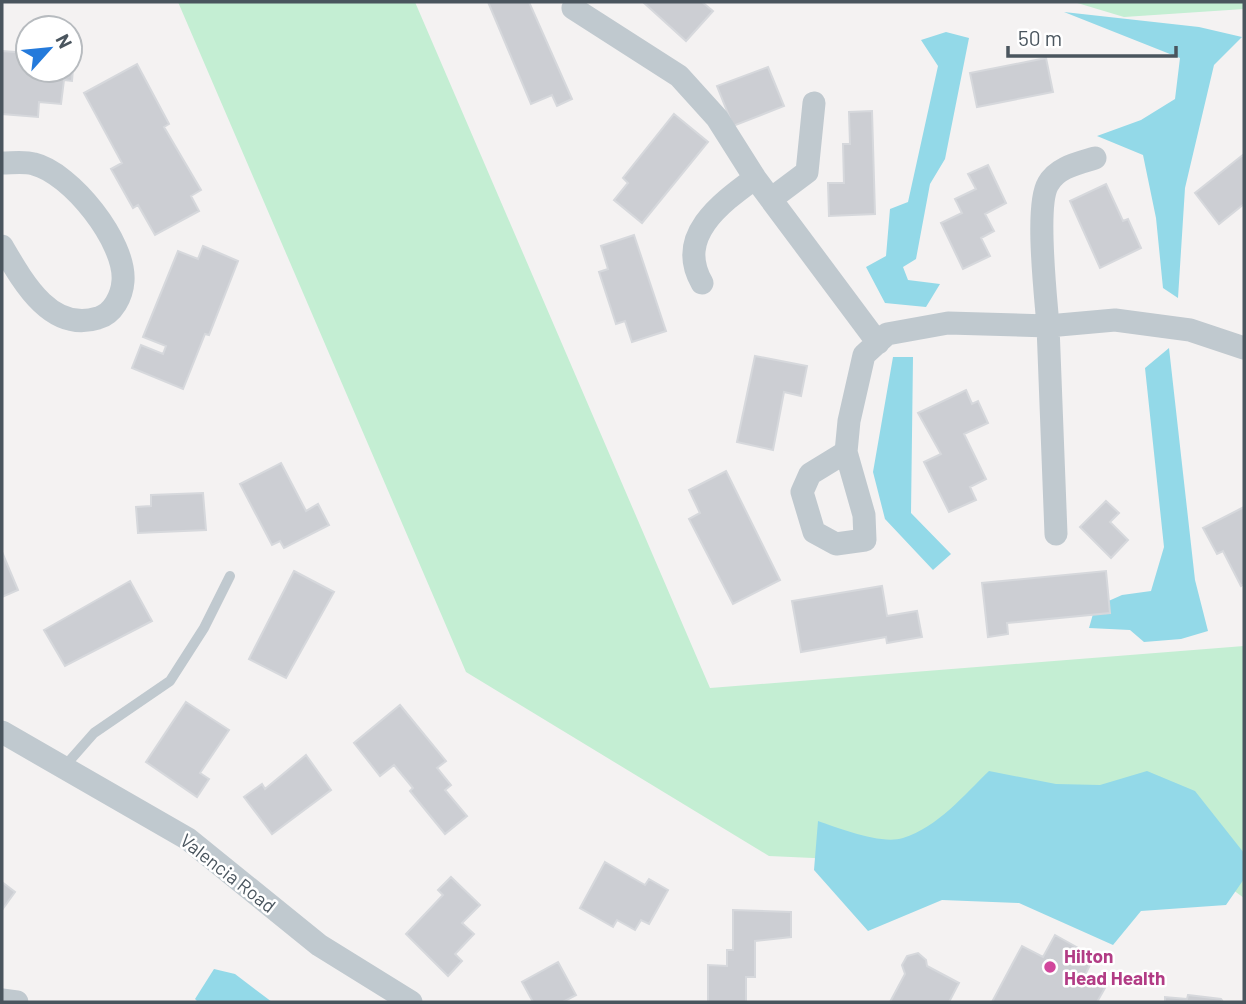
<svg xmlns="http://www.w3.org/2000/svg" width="1246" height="1004" font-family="Barlow,sans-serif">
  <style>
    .green { fill: #c4eed3 }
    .water { fill: #93d9e8 }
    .building { fill: #ccced3; stroke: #d6d8dc; stroke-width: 2 }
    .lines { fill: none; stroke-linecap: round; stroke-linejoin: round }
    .lane { stroke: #c0c9cf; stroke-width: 10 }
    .street { stroke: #c0c9cf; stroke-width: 23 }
    .hotel-dot { fill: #d1479c; stroke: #fff; stroke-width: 2.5 }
    .labels { text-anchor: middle; stroke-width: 5; stroke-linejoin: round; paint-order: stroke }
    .street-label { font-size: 19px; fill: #4a555e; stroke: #fff }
    .hotel-label { font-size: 19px; font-weight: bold; fill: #b23c85; stroke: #fff; text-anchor: start }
  </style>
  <rect width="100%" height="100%" fill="#f4f2f2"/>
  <!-- green -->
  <path class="green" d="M178,2H415L710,688L1244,646V898L1214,876L769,856L466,672Z
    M1074,2H1244V9L1124,17Z"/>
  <!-- water -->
  <path class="water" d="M1064,12L1199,27L1242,37L1214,65L1185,188L1178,298L1163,288L1156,218L1143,155L1097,136L1141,120L1175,99L1180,58Z
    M946,32L969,38L945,159L930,184L916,259L903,267L908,280L940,284L926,307L885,303L866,267L886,256L890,209L908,202L938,66L921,40Z
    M1169,348L1195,580L1208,631L1181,639L1144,642L1130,630L1089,628L1095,607L1122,595L1151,591L1164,547L1145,368Z
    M893,357H913L911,513L951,554L933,570L885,519L873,472Z
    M989,771L1056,784L1100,785L1147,771L1195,791L1244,853V879L1226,905L1141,911L1113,945L1019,903L942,900L868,931L814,870L818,821C839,828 881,845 903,838C938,827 964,795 989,771Z
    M214,969L235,974L272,1002H198L195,999Z"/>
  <!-- building -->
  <path class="building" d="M488,2H529L572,99L557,106L552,95L531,104Z
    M643,2H702L713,11L686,41Z
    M2,51L28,53V70H70V57H74L72,81L64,80L61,104L39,102L38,117L2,114Z
    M1046,58L1053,92L977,107L970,73Z
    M137,64L169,124L164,127L201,190L191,196L199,211L155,235L138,205L133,208L111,169L122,163L84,93Z
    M768,67L784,106L733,126L717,86Z
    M872,111L875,214L829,216L828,183H844L843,144H850L849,112Z
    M674,114L708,142L642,223L614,200L628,183L623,178Z
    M1244,154V204L1219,224L1195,193Z
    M988,165L1006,203L985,214L994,231L981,238L990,256L963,269L941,223L962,213L955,199L976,189L968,174Z
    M1106,184L1123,221L1128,219L1141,248L1100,268L1070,201Z
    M634,235L666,331L632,342L625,321L616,324L599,272L608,269L601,246Z
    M203,246L238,261L209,335L205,334L183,389L132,368L141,345L163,354L166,346L143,337L178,251L198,259Z
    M755,356L807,366L801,396L784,392L773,450L737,442Z
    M966,390L972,404L978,401L988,423L964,434L986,479L970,487L976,500L949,512L924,462L941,454L918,413Z
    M281,463L306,511L318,504L329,525L284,548L280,541L272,545L240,484Z
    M726,471L780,580L733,604L689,519L700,513L689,490Z
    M203,493L206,530L138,533L136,507L151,506V495Z
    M1106,501L1119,513L1110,522L1128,540L1111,558L1080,527Z
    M1244,507V584L1241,586L1223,551L1217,554L1203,528Z
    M2,552L18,590L2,597Z
    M294,571L334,592L286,678L249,659Z
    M1106,571L1110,613L1007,623L1008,634L988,637L982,583Z
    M130,581L152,621L65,666L44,630Z
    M882,586L887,616L917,611L922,637L887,643L886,637L801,652L792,601Z
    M186,702L229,730L200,773L209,779L197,797L146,762Z
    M400,705L446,761L437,768L451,785L445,790L467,816L445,834L410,791L413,788L394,765L380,776L354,743Z
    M306,755L331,790L272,834L244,797L262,784L265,789Z
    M605,862L645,885L649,879L668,890L649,924L641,920L635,930L617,920L613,927L580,908Z
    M451,877L480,905L462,923L474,934L455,954L462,961L448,976L406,934L443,895L438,890Z
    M2,882L15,892L2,910Z
    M733,910L791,912V937L755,941V977H746V1002H708V965L727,966V950H733Z
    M1055,935L1094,957L1084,977L1105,988L1097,1002H992L1022,946L1043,957Z
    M918,953L926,960L927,966L959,983L949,1002H890L905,974L902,965L907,956Z
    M558,962L576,995L563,1002H533L522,982Z
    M1188,995L1221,999L1223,1002H1165V997L1187,999Z"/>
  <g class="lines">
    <!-- lane -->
    <path class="lane" d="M64,767L94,733L170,681L204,628L230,576"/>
    <!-- street -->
    <path class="street" d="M573,8L679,76L717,118L755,178L878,343
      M1095,158C1079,163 1057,167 1048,184C1035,206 1046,298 1048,326L1115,320L1190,330L1244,348
      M2,163C12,163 24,161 34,164C71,173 126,242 123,281C122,296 113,314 98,318C51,333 23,282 2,246
      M771,199L807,172L814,103
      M702,283C675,236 721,203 755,178
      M846,452L810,474L802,492L814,532L836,544L865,540L864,515L846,452L849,421L864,355L887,334L948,323L1048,326L1056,534
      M2,732L188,839L319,945L411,1002
      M2,1000L17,1002"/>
  </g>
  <!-- markers -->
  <circle class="hotel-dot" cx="1050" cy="967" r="7"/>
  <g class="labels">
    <!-- street labels -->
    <g class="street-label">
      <text transform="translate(228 873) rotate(38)" y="7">Valencia Road</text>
    </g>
    <!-- hotel labels -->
    <g class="hotel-label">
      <text x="1064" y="963">Hilton<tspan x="1064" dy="22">Head Health</tspan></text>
    </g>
  </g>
  <!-- border -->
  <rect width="1246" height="1004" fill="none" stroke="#4a555e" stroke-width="7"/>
  <!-- north arrow -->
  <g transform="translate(49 49) rotate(63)"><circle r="33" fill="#ffffff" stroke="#b7bbbf" stroke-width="2"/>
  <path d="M0-5L12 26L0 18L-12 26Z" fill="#247adb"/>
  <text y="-10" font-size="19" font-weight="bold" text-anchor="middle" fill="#4a555e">N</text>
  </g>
  <!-- scale -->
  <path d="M1008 46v10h168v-10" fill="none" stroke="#4a555e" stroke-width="3.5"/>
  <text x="1018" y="46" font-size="21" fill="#4a555e" stroke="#ffffff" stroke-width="5" paint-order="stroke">50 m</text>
</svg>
